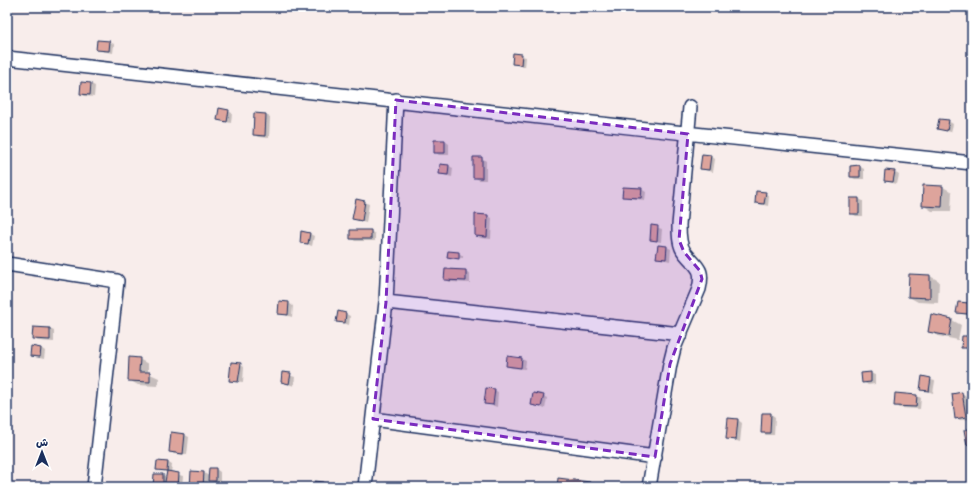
<svg xmlns="http://www.w3.org/2000/svg" width="979" height="494" font-family="'Gochi Hand','Playpen Sans Arabic',sans-serif">
  <style>
    .shadow { fill: #0003 }
    .building { fill: #dda49c; stroke: #1b2f5e }
    .lines { fill: none; stroke-linecap: round; stroke-linejoin: round }
    .minor-casing { stroke: #1b2f5e; stroke-width: 16 }
    .minor { stroke: #fff; stroke-width: 13 }
    .marked { fill: #7b2cbf; fill-opacity: 0.2; stroke: #7b2cbf; stroke-width: 3; stroke-dasharray: 8 5; stroke-linejoin: round }
  </style>
  <rect width="100%" height="100%" fill="#f8edeb"/>
  <filter id="ink" filterUnits="userSpaceOnUse"><feTurbulence type="fractalNoise" baseFrequency=".025" numOctaves="2"/><feDisplacementMap in="SourceGraphic" scale="8" xChannelSelector="R" yChannelSelector="G"/><feConvolveMatrix kernelMatrix="1 2 1 2 8 2 1 2 1" color-interpolation-filters="sRGB"/></filter>
  <g filter="url(#ink)">
    <!-- shadow -->
    <path class="shadow" d="M98,41L110,42L114,44L113,53L101,51L97,49Z
      M514,54L526,57L525,67L513,64Z
      M91,84L95,86L94,97L85,96L81,94Z
      M228,111L232,113L231,123L218,120Z
      M266,115L270,117L269,138L258,137L254,134Z
      M948,121L953,124L951,132L938,129Z
      M445,141L449,144V155H439L435,152Z
      M711,156L715,159L713,172L701,169Z
      M482,158L486,161V180H479L474,177Z
      M449,166L453,168L452,177L440,174Z
      M859,166L864,169V179H855L851,177Z
      M894,172L899,175L897,184L885,181Z
      M943,187L952,192L951,211H932L923,205Z
      M641,189L646,192L645,200L628,198L623,196Z
      M765,193L769,196L768,206L756,203Z
      M851,199H859L863,201V216H856L851,213Z
      M357,200L369,204L366,223L353,219Z
      M488,216L492,218L491,239L480,238L476,236Z
      M652,226L662,229L661,242L651,240Z
      M370,231L375,234V241H355L351,238Z
      M310,234L314,236L312,246L301,242Z
      M667,247L671,249L670,261L657,258Z
      M459,253L463,256V258L452,257V258L448,257Z
      M466,271L470,274V283L450,282L445,279Z
      M910,275L930,276L939,281L938,303L918,302L909,297Z
      M289,303L293,306L292,317L279,313Z
      M968,304L972,306V316L957,313Z
      M346,314L350,316L349,325L337,321Z
      M952,320L961,325L958,340L938,336L929,331Z
      M50,329L54,331V342L38,341L34,339Z
      M972,337V350L962,347Z
      M41,348L45,351L44,359L31,356Z
      M139,359L148,364V373L159,378L158,386L138,385L129,380Z
      M522,359L526,361L525,369L512,368L507,366Z
      M240,364L244,367L243,382L233,381V382L230,381Z
      M283,373L295,377L294,386L282,382Z
      M870,373L875,375V384L868,385L863,382Z
      M923,378L935,381L933,393L921,389Z
      M494,390L498,392L497,407L485,403Z
      M962,393L966,396L970,419L960,420L956,418Z
      M543,396L547,398L545,409L532,404Z
      M917,396L921,398L920,409L899,408L895,405Z
      M771,414L775,417L774,435H766L762,432Z
      M738,420L742,423L740,442L727,438Z
      M185,435L189,437L187,455L174,454L170,451Z
      M167,462L172,465L171,473L183,476L182,487H154L163,475L167,477V472L157,469Z
      M216,469L220,472V483L213,482L208,479L207,487H192V472L204,473L209,476Z
      M323,483L328,487H315Z
      M590,483L597,487H558Z"/>
    <!-- building -->
    <path class="building" d="M97,40L110,41L109,51L96,50Z
      M513,53L522,54L521,65L512,64Z
      M81,82L91,83L90,95L80,94Z
      M219,108L229,110L227,122L217,120Z
      M254,113L266,114L265,136L253,135Z
      M939,119L949,120L947,131L937,129Z
      M434,140H445V153H434Z
      M702,154L711,155L709,170L700,169Z
      M473,157H482V178H473Z
      M440,164L449,165L448,175L439,174Z
      M860,165V177H850V166Z
      M885,170L895,171L893,182L884,181Z
      M923,185L943,186L942,207L922,206Z
      M623,187L642,188L641,198L622,197Z
      M756,191L766,192L764,204L755,203Z
      M850,198H859V214H850Z
      M356,199L365,201L362,221L352,219Z
      M475,214L488,215L487,237L475,236Z
      M651,225L658,226L657,241L650,240Z
      M350,230H371V239H350Z
      M301,231L310,233L308,244L300,243Z
      M658,245L667,246L666,259L656,258Z
      M448,251L459,252V259L447,257Z
      M445,269L466,270V281L444,280Z
      M909,274L930,275V298L908,297Z
      M279,301L289,302L288,315L278,314Z
      M958,302L969,303L968,314L956,313Z
      M338,311L346,313L345,323L336,322Z
      M931,314L952,319L949,336L928,332Z
      M33,327L50,328V340L32,339Z
      M962,336H972V348H961Z
      M31,346L41,348L40,357L30,356Z
      M507,356L522,358L521,368L506,366Z
      M129,357L140,358L139,372H150V382L128,381Z
      M231,362L241,363L238,382L229,381Z
      M282,372L291,373L289,384L281,382Z
      M871,372V382L862,383L861,373Z
      M922,376L931,378L929,391L920,390Z
      M486,388L495,389L493,405L484,404Z
      M962,392L966,417L955,419L952,394Z
      M533,393L544,395L541,407L531,405Z
      M895,393L917,395L916,407L894,406Z
      M762,413H771L770,433H761Z
      M728,418L738,419L736,440L726,439Z
      M972,428V444L967,445L964,430Z
      M171,432L185,434L183,454L169,452Z
      M157,461L168,462L167,471L156,470Z
      M209,468H216V481H208Z
      M167,471L179,473L178,487H164Z
      M191,471L204,472L203,487H190Z
      M154,474H163V487H153Z
      M558,478L590,482V487H557Z
      M315,481L324,482L323,487H314Z"/>
    <g class="lines">
      <defs>
        <path id="minor" d="M7,58C329,93 650,131 972,163
          M7,264L117,281L94,487
          M386,302L681,334
          M373,419L655,457
          M365,487L386,302L396,100
          M649,487L670,364L674,348L699,289C704,268 697,268 685,253C679,246 679,234 679,225L690,107"/>
      </defs>
      <!-- minor casing -->
      <use href="#minor" class="minor-casing"/>
      <!-- minor -->
      <use href="#minor" class="minor"/>
    </g>
  </g>
  <!-- marked area -->
  <path class="marked" d="M396,100L688,134L679,240L684,252L700,271L702,279L670,364L655,457L373,419L386,302Z"/>
  <!-- margin -->
  <rect width="979" height="494" fill="none" stroke="#fff" stroke-width="24"/>
  <rect x="12" y="12" width="955" height="470" fill="none" stroke="#1b2f5e" stroke-width="1.5" filter="url(#ink)"/>
  <!-- north arrow -->
  <g transform="translate(42 452)" stroke="#ffffff" stroke-width="3" paint-order="stroke">
  <path d="M0-3L7 15L0 10L-7 15Z" fill="#1b2f5e"/>
  <text y="-6" font-size="11" font-weight="bold" text-anchor="middle" fill="#1b2f5e">ش</text>
  </g>
</svg>
